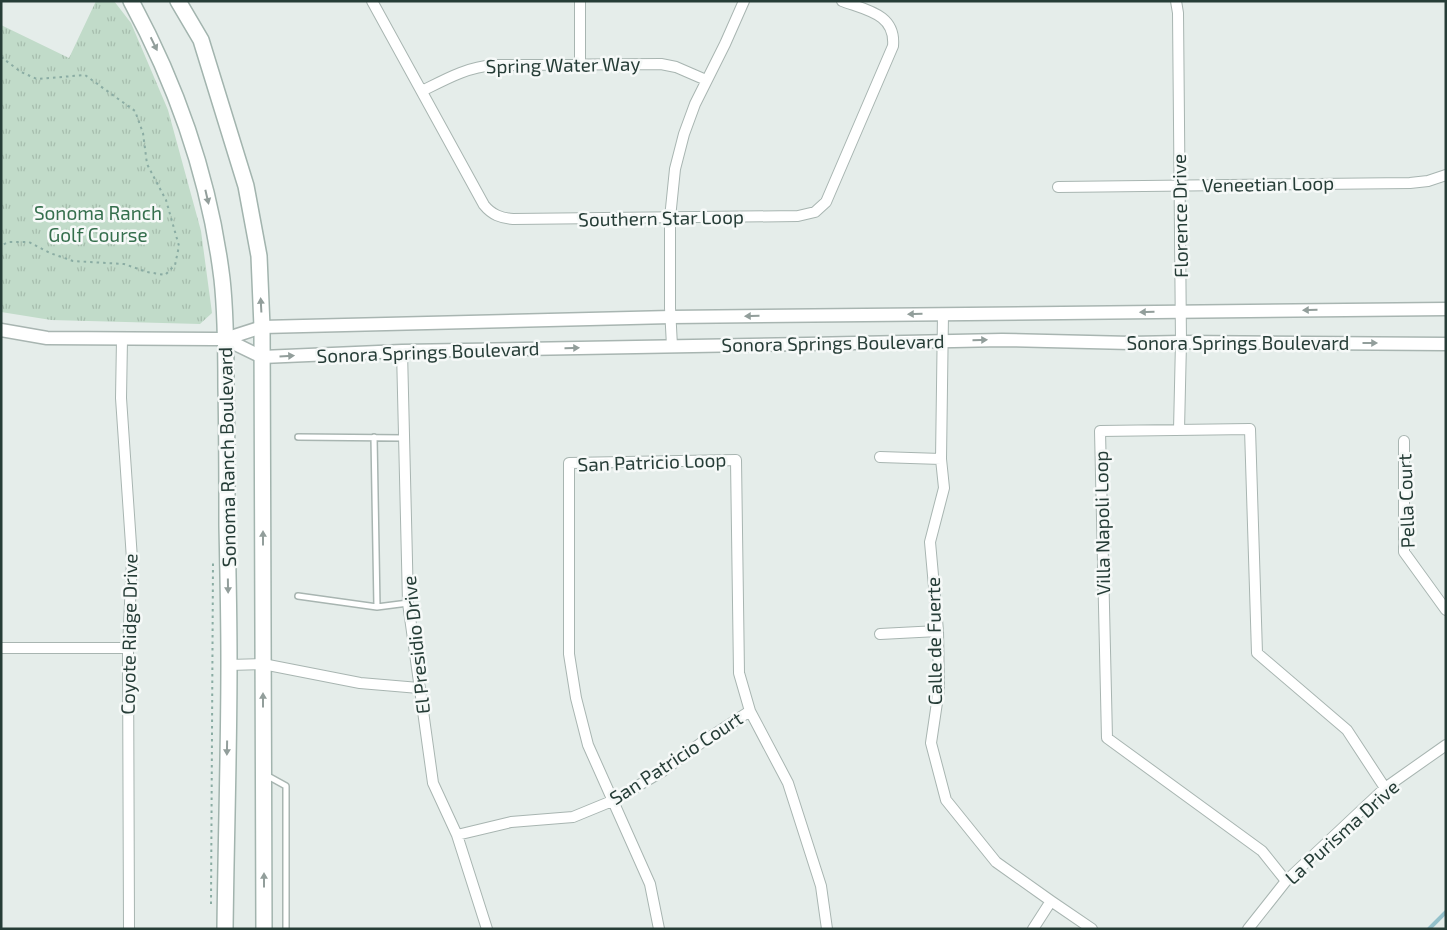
<svg xmlns="http://www.w3.org/2000/svg" width="1447" height="930" font-family="'Exo 2',sans-serif">
  <style>
    .grass { fill: url(#grass-tufts) }
    .lines { fill: none; stroke-linecap: round; stroke-linejoin: round }
    .stream { stroke: #94c1cb; stroke-width: 4 }
    .service-casing { stroke: #a8b5b1; stroke-width: 8 }
    .minor-casing { stroke: #a8b5b1; stroke-width: 12 }
    .tertiary-casing { stroke: #a8b5b1; stroke-width: 15 }
    .secondary-casing { stroke: #a2b4ae; stroke-width: 18 }
    .path { stroke: #8aaca3; stroke-width: 2; stroke-dasharray: 2.5 4; stroke-linecap: butt }
    .service { stroke: #fff; stroke-width: 5 }
    .minor { stroke: #fff; stroke-width: 10 }
    .tertiary { stroke: #fff; stroke-width: 12 }
    .secondary { stroke: #fff; stroke-width: 15 }
    .oneway { fill: #929e9b }
    .labels { text-anchor: middle; stroke-width: 5; stroke-linejoin: round; paint-order: stroke }
    .street-label { font-size: 19px; fill: #263d37; stroke: #f6f9f8 }
    .park-label { font-size: 19px; fill: #356f4d; stroke: #f6f9f8 }
  </style>
  <defs>
    <pattern id="grass-tufts" width="24" height="20" patternUnits="userSpaceOnUse" patternTransform="scale(1.25)"><rect width="24" height="20" fill="#c1dbc9"/><path d="M3 7l-1-3M5 7V3M7 7l1-3M15 17l-1-3M17 17v-4M19 17l1-3" fill="none" stroke="#a6bdad"/></pattern>
  </defs>
  <rect width="100%" height="100%" fill="#e5edea"/>
  <!-- grass -->
  <path class="grass" d="M96,1H114L131,23L168,110L201,231L212,313L200,324L51,320L1,312V25L69,58Z"/>
  <g class="lines">
    <!-- stream -->
    <path class="stream" d="M1429,929L1446,912"/>
    <defs>
      <path id="service" d="M298,437L404,438
        M374,437L377,607L408,603
        M298,596L377,607
        M266,775L286,786V929"/>
      <path id="minor" d="M372,1L484,205C492,215 501,218 513,219L798,216L815,212L826,202L893,46C896,14 866,10 842,1
        M580,1V64
        M1176,1L1178,13L1181,342L1179,430
        M422,91C446,79 467,67 494,65L661,64L676,67L706,80
        M1058,187L1410,183L1428,181L1446,175
        M943,314L941,459L944,488L930,542L938,631L939,689L931,743L946,800L996,862L1051,901L1092,929
        M122,339L121,398L132,559L128,648L129,929
        M672,346L670,308V218L675,169L684,134L695,104L725,44L744,1
        M402,351L408,603L433,783L457,835L487,929
        M1404,441V552L1446,610
        M880,457L941,459
        M880,634L938,631
        M1,648H128
        M229,665L263,664L360,683L419,688
        M457,835L511,822L573,817L612,801L663,771L701,743L750,711
        M1286,881L1262,851L1107,738L1100,431L1250,429L1257,653L1347,730L1385,788
        M659,929L650,884L588,745L576,698L569,654V463L736,460L739,673L750,711L788,783L821,886L827,929
        M1033,929L1051,901
        M1248,929L1286,881L1385,788L1446,745"/>
      <path id="tertiary" d="M1,330L47,338L214,339H225L262,327L671,317L1446,309
        M225,339L262,357L402,351L807,344L1002,340L1131,343L1181,342L1446,344"/>
      <path id="secondary" d="M131,1C178,88 210,181 222,279C226,315 226,352 226,388C227,434 227,480 227,526C228,571 229,617 229,663C229,752 226,840 225,929
        M178,1L201,40L246,186L259,256L262,327L264,929"/>
    </defs>
    <!-- service casing -->
    <use href="#service" class="service-casing"/>
    <!-- minor casing -->
    <use href="#minor" class="minor-casing"/>
    <!-- tertiary casing -->
    <use href="#tertiary" class="tertiary-casing"/>
    <!-- secondary casing -->
    <use href="#secondary" class="secondary-casing"/>
    <!-- path -->
    <path class="path" d="M1,57L21,72L37,79L85,75L135,111L143,133L147,164L166,200L179,246L175,265L165,275L147,272L124,264L73,261L50,253L29,242H8L1,246
      M211,904L213,561"/>
    <!-- service -->
    <use href="#service" class="service"/>
    <!-- minor -->
    <use href="#minor" class="minor"/>
    <!-- tertiary -->
    <use href="#tertiary" class="tertiary"/>
    <!-- secondary -->
    <use href="#secondary" class="secondary"/>
  </g>
  <!-- one-way arrows -->
  <defs><path id="oneway-solid" d="M-6-.8H1V-3.2L6.5 0L1 3.2V.8H-6Z" transform="scale(1.25)"/></defs>
  <g class="oneway">
    <use href="#oneway-solid" transform="translate(154 44) rotate(64)"/>
    <use href="#oneway-solid" transform="translate(207 197) rotate(77)"/>
    <use href="#oneway-solid" transform="translate(261 305) rotate(-93)"/>
    <use href="#oneway-solid" transform="translate(1310 310) rotate(179)"/>
    <use href="#oneway-solid" transform="translate(1147 312) rotate(179)"/>
    <use href="#oneway-solid" transform="translate(915 314) rotate(179)"/>
    <use href="#oneway-solid" transform="translate(752 316) rotate(179)"/>
    <use href="#oneway-solid" transform="translate(980 340) rotate(-1)"/>
    <use href="#oneway-solid" transform="translate(1370 343)"/>
    <use href="#oneway-solid" transform="translate(572 348) rotate(-1)"/>
    <use href="#oneway-solid" transform="translate(287 356) rotate(-3)"/>
    <use href="#oneway-solid" transform="translate(263 538) rotate(-90)"/>
    <use href="#oneway-solid" transform="translate(228 586) rotate(89)"/>
    <use href="#oneway-solid" transform="translate(263 700) rotate(-90)"/>
    <use href="#oneway-solid" transform="translate(227 748) rotate(91)"/>
    <use href="#oneway-solid" transform="translate(264 880) rotate(-90)"/>
  </g>
  <g class="labels">
    <!-- street labels -->
    <g class="street-label">
      <text transform="translate(563 65) rotate(-1)" y="7">Spring Water Way</text>
      <text transform="translate(1268 184) rotate(-1)" y="7">Veneetian Loop</text>
      <text transform="translate(1180 216) rotate(-91)" y="7">Florence Drive</text>
      <text transform="translate(661 218) rotate(-1)" y="7">Southern Star Loop</text>
      <text transform="translate(833 343) rotate(-1)" y="7">Sonora Springs Boulevard</text>
      <text x="1238" y="350">Sonora Springs Boulevard</text>
      <text transform="translate(428 352) rotate(-2)" y="7">Sonora Springs Boulevard</text>
      <text transform="translate(227 457) rotate(-91)" y="7">Sonoma Ranch Boulevard</text>
      <text transform="translate(652 462) rotate(-2)" y="7">San Patricio Loop</text>
      <text transform="translate(1406 501) rotate(-92)" y="7">Pella Court</text>
      <text transform="translate(1102 523) rotate(-91)" y="7">Villa Napoli Loop</text>
      <text transform="translate(129 634) rotate(-89)" y="7">Coyote Ridge Drive</text>
      <text transform="translate(934 641) rotate(-91)" y="7">Calle de Fuerte</text>
      <text transform="translate(416 645) rotate(-96)" y="7">El Presidio Drive</text>
      <text transform="translate(676 758) rotate(-33)" y="7">San Patricio Court</text>
      <text transform="translate(1342 832) rotate(-42)" y="7">La Purisma Drive</text>
    </g>
    <!-- park labels -->
    <g class="park-label">
      <text x="98" y="220">Sonoma Ranch<tspan x="98" dy="22">Golf Course</tspan></text>
    </g>
  </g>
  <!-- border -->
  <rect width="1447" height="930" fill="none" stroke="#263d37" stroke-width="5"/>
</svg>
